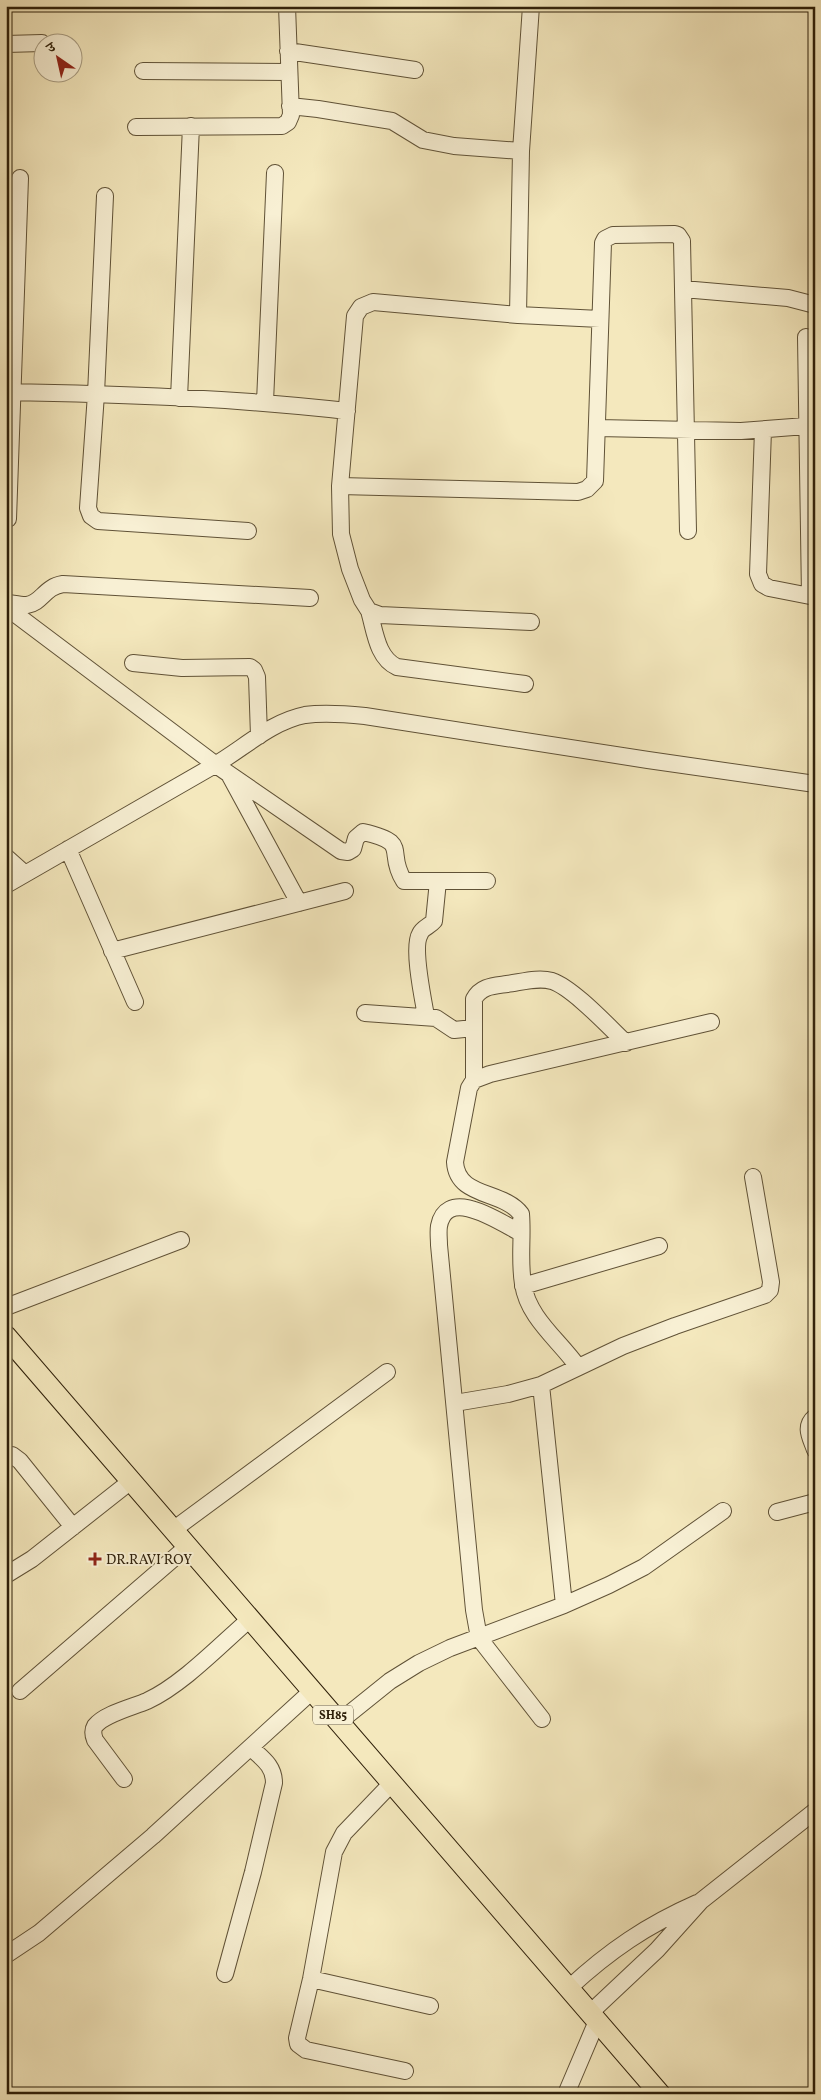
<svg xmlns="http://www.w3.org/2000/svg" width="821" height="2100" font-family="Vollkorn,'Noto Serif Devanagari',serif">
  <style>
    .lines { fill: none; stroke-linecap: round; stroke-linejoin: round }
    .minor-casing { stroke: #605237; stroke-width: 18 }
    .major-casing { stroke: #2f200a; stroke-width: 22 }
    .minor { stroke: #f8f0d4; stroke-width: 16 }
    .major { stroke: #f4e8bd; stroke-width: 20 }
    .poi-dot { fill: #8f2418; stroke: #f8f0d4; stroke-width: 2 }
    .labels { text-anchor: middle; stroke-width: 4; stroke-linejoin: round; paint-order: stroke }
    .shield { fill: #f8f0d4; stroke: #6b5e47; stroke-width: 1 }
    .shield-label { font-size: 12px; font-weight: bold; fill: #2f200a }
    .poi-label { font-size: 14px; fill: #2f200a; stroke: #f8f0d4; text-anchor: start }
  </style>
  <rect width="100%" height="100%" fill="#f4e8bd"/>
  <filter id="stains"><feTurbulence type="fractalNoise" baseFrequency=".004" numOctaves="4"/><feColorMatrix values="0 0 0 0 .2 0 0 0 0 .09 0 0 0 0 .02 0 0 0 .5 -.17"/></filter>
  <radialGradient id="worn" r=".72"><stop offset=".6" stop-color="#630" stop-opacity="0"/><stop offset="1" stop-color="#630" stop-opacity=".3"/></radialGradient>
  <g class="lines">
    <defs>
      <path id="minor" d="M6,44L42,43
        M288,51L415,70
        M143,71L288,72
        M290,106L318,109L392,121L423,140L454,146L521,151
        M136,127L282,126L288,122L291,115L287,6
        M105,196L96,394L88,508L91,516L98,521L248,531
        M683,289L788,298L815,305
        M518,315L521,151L531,6
        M806,337L810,596
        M6,392C120,394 234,398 347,411
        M179,398L191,126
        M265,402L275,173
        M598,428L741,431L806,426
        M763,430L758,574L762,584L769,588L815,597
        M340,486L578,492L587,489L595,481L603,243L605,239L613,235L675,234L678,235L682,241L688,531
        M8,519L20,178
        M6,603C13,603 21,605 27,605C42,603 44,587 63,584L310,598
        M6,607L216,765L341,851L348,852L353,849L356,838L363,832C412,843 385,851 404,881H487
        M369,611C375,631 377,658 397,667L525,684
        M531,622L380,615L369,611L362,600L350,569L341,534L340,486L355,316L361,307L373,302L518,315L600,319
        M133,663L182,668L250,667L254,670L257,677L259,736
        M230,776L299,903
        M68,849L135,1002
        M6,857L25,874
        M6,885C75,845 144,806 213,766C243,749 270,722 305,715C325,712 346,714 365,716L648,760L815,784
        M112,951L345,891
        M365,1013L436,1018L454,1030L474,1028
        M426,1016C423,999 412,947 420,934C422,928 430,926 434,921L438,881
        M474,1080V999C481,986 493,986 507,984C522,982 538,977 552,981C573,988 609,1027 626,1043
        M521,1233C501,1223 447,1185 439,1226C438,1232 439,1239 439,1245L474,1610L479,1638L542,1719
        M523,1286L659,1246
        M6,1307L181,1240
        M578,1367C559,1340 528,1318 523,1284C519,1260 523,1237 521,1214C503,1190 457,1198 455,1162L469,1088L474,1080L490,1074L711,1022
        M541,1385L564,1605
        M455,1403L508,1394L541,1385L623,1346L675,1326L765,1295L770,1290L771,1282L753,1177
        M815,1417C803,1427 811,1438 815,1450
        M6,1455H12L20,1461L73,1527
        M777,1512L815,1502
        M173,1530L387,1372
        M6,1575L32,1559L131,1481
        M20,1691L188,1546
        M339,1722L390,1681L419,1663L450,1648L564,1605L609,1585L644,1567L723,1511
        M124,1779L95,1740C93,1735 92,1731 95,1726C104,1714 133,1707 147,1701C182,1685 220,1645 250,1619
        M392,1783L344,1833L334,1852L311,1979L297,2038L298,2044L306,2050L405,2071
        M6,1955L39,1933L153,1836L312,1691
        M225,1974L253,1872L274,1783C274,1766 263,1759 251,1748
        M311,1979L430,2006
        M569,1988C609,1951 647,1925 697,1903
        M590,2013L657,1950L701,1901L815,1811
        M566,2094L597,2021"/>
      <path id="major" d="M6,1336L660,2094"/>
    </defs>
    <!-- minor casing -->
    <use href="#minor" class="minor-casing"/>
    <!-- major casing -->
    <use href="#major" class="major-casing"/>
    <!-- minor -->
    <use href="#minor" class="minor"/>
    <!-- major -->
    <use href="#major" class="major"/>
  </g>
  <!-- markers -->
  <path class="poi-dot" d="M92.5 1551.5h5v5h5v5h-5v5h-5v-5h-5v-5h5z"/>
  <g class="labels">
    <!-- shield labels -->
    <rect class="shield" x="313" y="1705.5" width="40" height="19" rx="4"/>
    <g class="shield-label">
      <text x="333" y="1719">SH85</text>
    </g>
    <!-- poi labels -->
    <g class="poi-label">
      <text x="106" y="1564">DR.RAVI ROY</text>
    </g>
  </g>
  <!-- margin -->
  <rect width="821" height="2100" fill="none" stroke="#f4e8bd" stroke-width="25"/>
  <rect x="8" y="8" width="806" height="2085" fill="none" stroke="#2f200a" stroke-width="2.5"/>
  <rect x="12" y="12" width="796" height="2075" fill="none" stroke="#2f200a"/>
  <!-- north arrow -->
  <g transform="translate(58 58) rotate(326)"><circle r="24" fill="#f8f0d4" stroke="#a89d83"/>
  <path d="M0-4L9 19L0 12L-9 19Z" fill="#8f2418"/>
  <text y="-8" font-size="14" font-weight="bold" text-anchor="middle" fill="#2f200a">उ</text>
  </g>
  <rect width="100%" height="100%" filter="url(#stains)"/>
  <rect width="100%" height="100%" fill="url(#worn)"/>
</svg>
